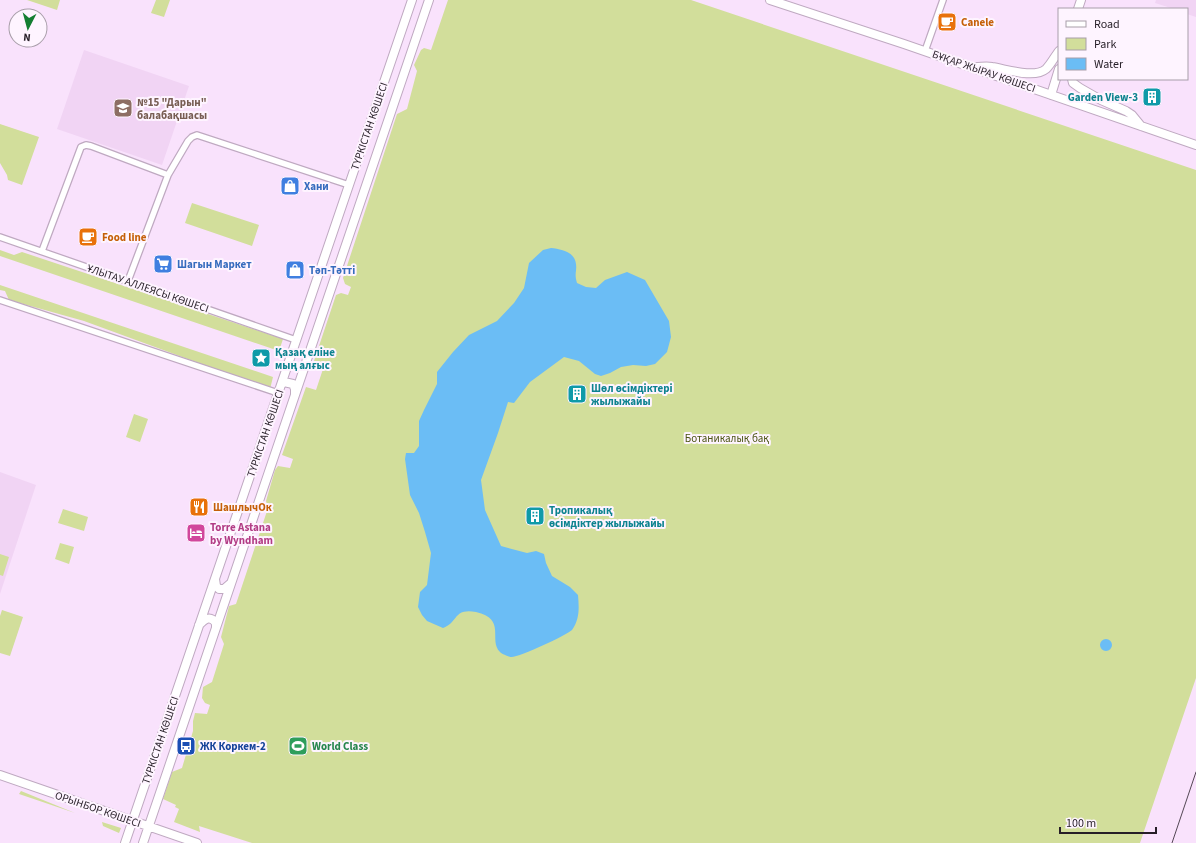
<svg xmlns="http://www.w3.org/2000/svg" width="1196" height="843" font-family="'Source Sans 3',sans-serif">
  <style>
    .built { fill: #f1d4f4 }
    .green { fill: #d2de9b }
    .water { fill: #6bbdf5 }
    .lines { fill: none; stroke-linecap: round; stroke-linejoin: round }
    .street-casing { stroke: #bfa9c1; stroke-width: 8 }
    .secondary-casing { stroke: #bfa9c1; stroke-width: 10 }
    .street { stroke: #fff; stroke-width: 5.5 }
    .secondary { stroke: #fff; stroke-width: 8 }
    .tram { stroke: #534754; stroke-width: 1 }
    .labels { text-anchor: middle; stroke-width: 4; stroke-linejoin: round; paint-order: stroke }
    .food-label { font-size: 11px; font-weight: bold; fill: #c56008; stroke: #fef4ff; text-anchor: start }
    .street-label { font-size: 11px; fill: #261e27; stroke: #fef4ff }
    .culture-label { font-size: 11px; font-weight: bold; fill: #0d838f; stroke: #fef4ff; text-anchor: start }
    .education-label { font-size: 11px; font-weight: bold; fill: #785e54; stroke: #fef4ff; text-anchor: start }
    .shop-label { font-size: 11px; font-weight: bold; fill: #366cbe; stroke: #fef4ff; text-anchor: start }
    .park-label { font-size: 11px; fill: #4b5413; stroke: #fef4ff }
    .hotel-label { font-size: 11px; font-weight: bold; fill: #b23c85; stroke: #fef4ff; text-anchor: start }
    .transit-label { font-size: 11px; font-weight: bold; fill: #164399; stroke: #fef4ff; text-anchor: start }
    .leisure-label { font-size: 11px; font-weight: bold; fill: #27864d; stroke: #fef4ff; text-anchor: start }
  </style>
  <rect width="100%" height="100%" fill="#f9e2fc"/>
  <!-- built -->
  <path class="built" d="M1156,0H1196V17L1187,14V9H1174L1155,3Z
    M84,50L189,86L162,165L57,129Z
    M0,472L36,485L0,594Z"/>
  <!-- green -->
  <path class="green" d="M27,0H60L57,10Z
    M156,0H170L164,17L151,13Z
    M448,0H691L1196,170V678L1140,843H252L199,826L200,832L174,822L179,809L175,807L176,805L163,799L172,772L182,768L193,731V721L195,713L207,714L210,705L205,703L202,698L203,687L212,682L224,644L221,637L229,606L236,604L268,508L266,501L275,470L278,466L290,468L293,459L282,455L306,387L316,390L324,366L314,361L336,295L341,293L348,295L351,287L345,284L343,278L397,114L407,109L417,71L414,65L421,50L424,48L431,50Z
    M0,124L39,137L22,185L8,180L7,175L0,163Z
    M192,203L259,225L252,246L185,223Z
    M0,250L14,255L22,252L283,339L279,351L0,256Z
    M0,285L273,377L270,389L84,321L9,300L5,291L0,290Z
    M134,414L148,419L140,442L126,437Z
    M63,509L88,517L84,531L58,523Z
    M60,543L74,547L69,564L55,559Z
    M0,554L9,557L3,576L0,575Z
    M2,610L23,617L10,656L0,653V616Z
    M21,791L75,813L19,794Z
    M102,822L121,828L119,833L103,826Z"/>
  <!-- water -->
  <path class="water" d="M551,248C561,249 575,252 576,264C577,272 574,273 577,283L586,287L596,288L605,280L627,272L645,280L669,321L671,337L667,352L655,364L646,366L633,365L621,367L610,373L601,376L595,374L579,361L564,357L530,382L514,403L508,402L498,433L481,480L485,510L501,546L527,553L536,551L544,554L546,563L552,576L570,587L578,595C579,607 580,619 572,630C567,635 518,658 511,657C509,657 502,654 500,652C488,640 507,619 476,612C453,608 459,622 443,628L427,621L422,615L418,607L420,592L427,585L431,553L425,532L419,513L410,495L405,459L406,453H414L419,446V421L424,410L437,384V372L453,352L469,335L497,321L514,303L524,288L529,263L543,250Z
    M1100 645a6 6 0 1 1 12 0a6 6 0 1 1-12 0Z"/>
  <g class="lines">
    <defs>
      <path id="street" d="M925,51L943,0
        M0,237L296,340
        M42,251L81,147L86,145L91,146L168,175
        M128,281L168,175L188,141L192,137L197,135L349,185
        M0,300L278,393"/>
      <path id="secondary" d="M770,0L904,44L1196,145
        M1078,9L1081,0
        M976,67C981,67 987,66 992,67C1006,69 1034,79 1046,69C1051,64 1055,56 1059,51
        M1072,79L1073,83L1080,88L1101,100L1126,111L1132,115L1141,126
        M1051,95L1059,69
        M281,385L284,382L293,384L295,389V394
        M215,579L216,586L219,589H224L231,583
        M199,625C205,619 210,615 216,623V627
        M0,775L197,843
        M125,843L412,0
        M143,843L429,0"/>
    </defs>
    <!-- street casing -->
    <use href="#street" class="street-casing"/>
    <!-- secondary casing -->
    <use href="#secondary" class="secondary-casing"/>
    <!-- street -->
    <use href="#street" class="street"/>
    <!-- secondary -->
    <use href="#secondary" class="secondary"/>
    <!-- tram -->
    <path class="tram" d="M1172,843L1196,772"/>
  </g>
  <!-- icons -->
  <defs>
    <symbol id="cafe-square" viewBox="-11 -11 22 22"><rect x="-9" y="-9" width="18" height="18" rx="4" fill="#e8710a" stroke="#fef4ff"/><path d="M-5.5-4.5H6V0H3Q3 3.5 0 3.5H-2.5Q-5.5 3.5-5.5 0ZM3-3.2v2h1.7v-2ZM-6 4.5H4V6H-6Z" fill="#fff"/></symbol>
    <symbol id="building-square" viewBox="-11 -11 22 22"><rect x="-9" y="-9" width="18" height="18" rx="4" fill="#0f9aa8" stroke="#fef4ff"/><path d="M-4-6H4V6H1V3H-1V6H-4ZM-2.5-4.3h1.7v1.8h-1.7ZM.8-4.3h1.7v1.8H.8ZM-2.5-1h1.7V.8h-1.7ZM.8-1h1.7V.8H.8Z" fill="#fff"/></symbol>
    <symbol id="school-square" viewBox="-11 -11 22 22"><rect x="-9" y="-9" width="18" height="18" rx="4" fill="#8d6e63" stroke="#fef4ff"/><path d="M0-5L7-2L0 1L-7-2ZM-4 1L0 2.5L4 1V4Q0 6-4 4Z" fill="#fff"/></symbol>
    <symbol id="shop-square" viewBox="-11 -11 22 22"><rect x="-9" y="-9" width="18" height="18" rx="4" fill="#3f7fe0" stroke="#fef4ff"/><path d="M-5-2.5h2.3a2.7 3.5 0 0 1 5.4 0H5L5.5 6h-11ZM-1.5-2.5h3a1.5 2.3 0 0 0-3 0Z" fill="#fff"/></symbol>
    <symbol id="supermarket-square" viewBox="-11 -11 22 22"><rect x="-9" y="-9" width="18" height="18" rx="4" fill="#3f7fe0" stroke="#fef4ff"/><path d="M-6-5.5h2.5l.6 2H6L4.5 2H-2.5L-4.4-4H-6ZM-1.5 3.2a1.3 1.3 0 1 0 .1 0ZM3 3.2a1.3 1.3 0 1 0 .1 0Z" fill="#fff"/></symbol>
    <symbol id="sight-square" viewBox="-11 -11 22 22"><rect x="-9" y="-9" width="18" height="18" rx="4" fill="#0f9aa8" stroke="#fef4ff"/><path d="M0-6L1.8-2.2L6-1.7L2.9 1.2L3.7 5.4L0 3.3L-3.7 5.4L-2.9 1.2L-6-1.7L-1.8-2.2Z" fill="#fff"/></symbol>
    <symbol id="restaurant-square" viewBox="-11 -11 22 22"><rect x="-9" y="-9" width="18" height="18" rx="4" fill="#e8710a" stroke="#fef4ff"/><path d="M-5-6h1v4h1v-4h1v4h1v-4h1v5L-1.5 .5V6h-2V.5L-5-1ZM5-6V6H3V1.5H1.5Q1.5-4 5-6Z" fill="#fff"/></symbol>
    <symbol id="hotel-square" viewBox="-11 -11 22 22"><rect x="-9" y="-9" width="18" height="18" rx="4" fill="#d1479c" stroke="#fef4ff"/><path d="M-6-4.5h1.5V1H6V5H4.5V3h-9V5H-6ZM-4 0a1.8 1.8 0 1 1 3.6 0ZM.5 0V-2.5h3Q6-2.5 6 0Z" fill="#fff"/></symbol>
    <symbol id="bus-square" viewBox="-11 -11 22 22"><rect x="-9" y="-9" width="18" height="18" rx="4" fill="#1a4fb4" stroke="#fef4ff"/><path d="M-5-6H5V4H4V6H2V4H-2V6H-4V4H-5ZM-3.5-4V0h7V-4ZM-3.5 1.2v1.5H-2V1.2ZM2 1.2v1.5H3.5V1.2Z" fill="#fff"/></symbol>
    <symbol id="stadium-square" viewBox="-11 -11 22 22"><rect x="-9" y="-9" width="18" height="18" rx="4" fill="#2e9e5b" stroke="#fef4ff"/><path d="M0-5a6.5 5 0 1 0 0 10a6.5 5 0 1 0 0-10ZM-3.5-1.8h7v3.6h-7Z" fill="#fff"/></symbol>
  </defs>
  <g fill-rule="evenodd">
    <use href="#cafe-square" x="936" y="11" width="22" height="22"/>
    <use href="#building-square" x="1141" y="86" width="22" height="22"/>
    <use href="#school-square" x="112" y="97" width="22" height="22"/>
    <use href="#shop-square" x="279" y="175" width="22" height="22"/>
    <use href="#cafe-square" x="77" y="226" width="22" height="22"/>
    <use href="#supermarket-square" x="152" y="253" width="22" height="22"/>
    <use href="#shop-square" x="284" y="259" width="22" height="22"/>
    <use href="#sight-square" x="250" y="347" width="22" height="22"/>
    <use href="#building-square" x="566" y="383" width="22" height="22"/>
    <use href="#restaurant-square" x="188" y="496" width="22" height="22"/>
    <use href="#building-square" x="524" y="505" width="22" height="22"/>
    <use href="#hotel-square" x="185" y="522" width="22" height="22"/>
    <use href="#bus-square" x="175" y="735" width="22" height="22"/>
    <use href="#stadium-square" x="287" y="735" width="22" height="22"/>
  </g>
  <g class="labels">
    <!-- food labels -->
    <g class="food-label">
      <text x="961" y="26">Canele</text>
      <text x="102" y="241">Food line</text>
      <text x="213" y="511">ШашлычОк</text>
    </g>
    <!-- street labels -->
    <g class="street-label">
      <text transform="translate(984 71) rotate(19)" y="4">БҰҚАР ЖЫРАУ КӨШЕСІ</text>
      <text transform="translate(369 126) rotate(-71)" y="4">ТҮРКІСТАН КӨШЕСІ</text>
      <text transform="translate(148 288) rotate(19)" y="4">ҰЛЫТАУ АЛЛЕЯСЫ КӨШЕСІ</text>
      <text transform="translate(265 433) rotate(-71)" y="4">ТҮРКІСТАН КӨШЕСІ</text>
      <text transform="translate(160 740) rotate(-71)" y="4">ТҮРКІСТАН КӨШЕСІ</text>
      <text transform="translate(98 809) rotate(19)" y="4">ОРЫНБОР КӨШЕСІ</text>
    </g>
    <!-- culture labels -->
    <g class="culture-label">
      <text x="1138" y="101" text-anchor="end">Garden View-3</text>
      <text x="275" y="356">Қазақ еліне<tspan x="275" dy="13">мың алғыс</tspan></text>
      <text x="591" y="392">Шөл өсімдіктері<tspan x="591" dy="13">жылыжайы</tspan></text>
      <text x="549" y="514">Тропикалық<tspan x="549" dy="13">өсімдіктер жылыжайы</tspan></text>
    </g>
    <!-- education labels -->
    <g class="education-label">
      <text x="137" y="106">№15 "Дарын"<tspan x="137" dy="13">балабақшасы</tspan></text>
    </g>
    <!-- shop labels -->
    <g class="shop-label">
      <text x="304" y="190">Хани</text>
      <text x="177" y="268">Шагын Маркет</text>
      <text x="309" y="274">Тәп-Тәтті</text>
    </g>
    <!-- park labels -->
    <g class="park-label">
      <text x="727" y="442">Ботаникалық бақ</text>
    </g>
    <!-- hotel labels -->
    <g class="hotel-label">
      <text x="210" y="531">Torre Astana<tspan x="210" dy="13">by Wyndham</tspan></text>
    </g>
    <!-- transit labels -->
    <g class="transit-label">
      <text x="200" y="750">ЖК Коркем-2</text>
    </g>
    <!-- leisure labels -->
    <g class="leisure-label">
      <text x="312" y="750">World Class</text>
    </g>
  </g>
  <!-- legend -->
  <rect x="1058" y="8" width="130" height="72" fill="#fef4ff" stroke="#a89ea9"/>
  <rect x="1066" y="21" width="20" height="6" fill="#ffffff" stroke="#a89ea9"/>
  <text x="1094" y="28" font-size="12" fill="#261e27">Road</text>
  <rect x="1066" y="38" width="20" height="12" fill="#d2de9b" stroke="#a89ea9"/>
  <text x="1094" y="48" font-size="12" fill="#261e27">Park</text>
  <rect x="1066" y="58" width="20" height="12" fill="#6bbdf5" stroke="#a89ea9"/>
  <text x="1094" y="68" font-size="12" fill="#261e27">Water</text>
  <!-- north arrow -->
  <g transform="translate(28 28) rotate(186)"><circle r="19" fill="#fef4ff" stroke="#a89ea9"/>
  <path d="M0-3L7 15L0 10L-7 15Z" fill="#147e32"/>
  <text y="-6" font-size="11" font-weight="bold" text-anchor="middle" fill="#261e27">N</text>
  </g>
  <!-- scale -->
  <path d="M1060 827v6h96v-6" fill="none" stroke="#261e27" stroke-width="2"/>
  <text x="1066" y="827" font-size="12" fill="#261e27" stroke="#fef4ff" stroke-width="3" paint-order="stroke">100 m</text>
</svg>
